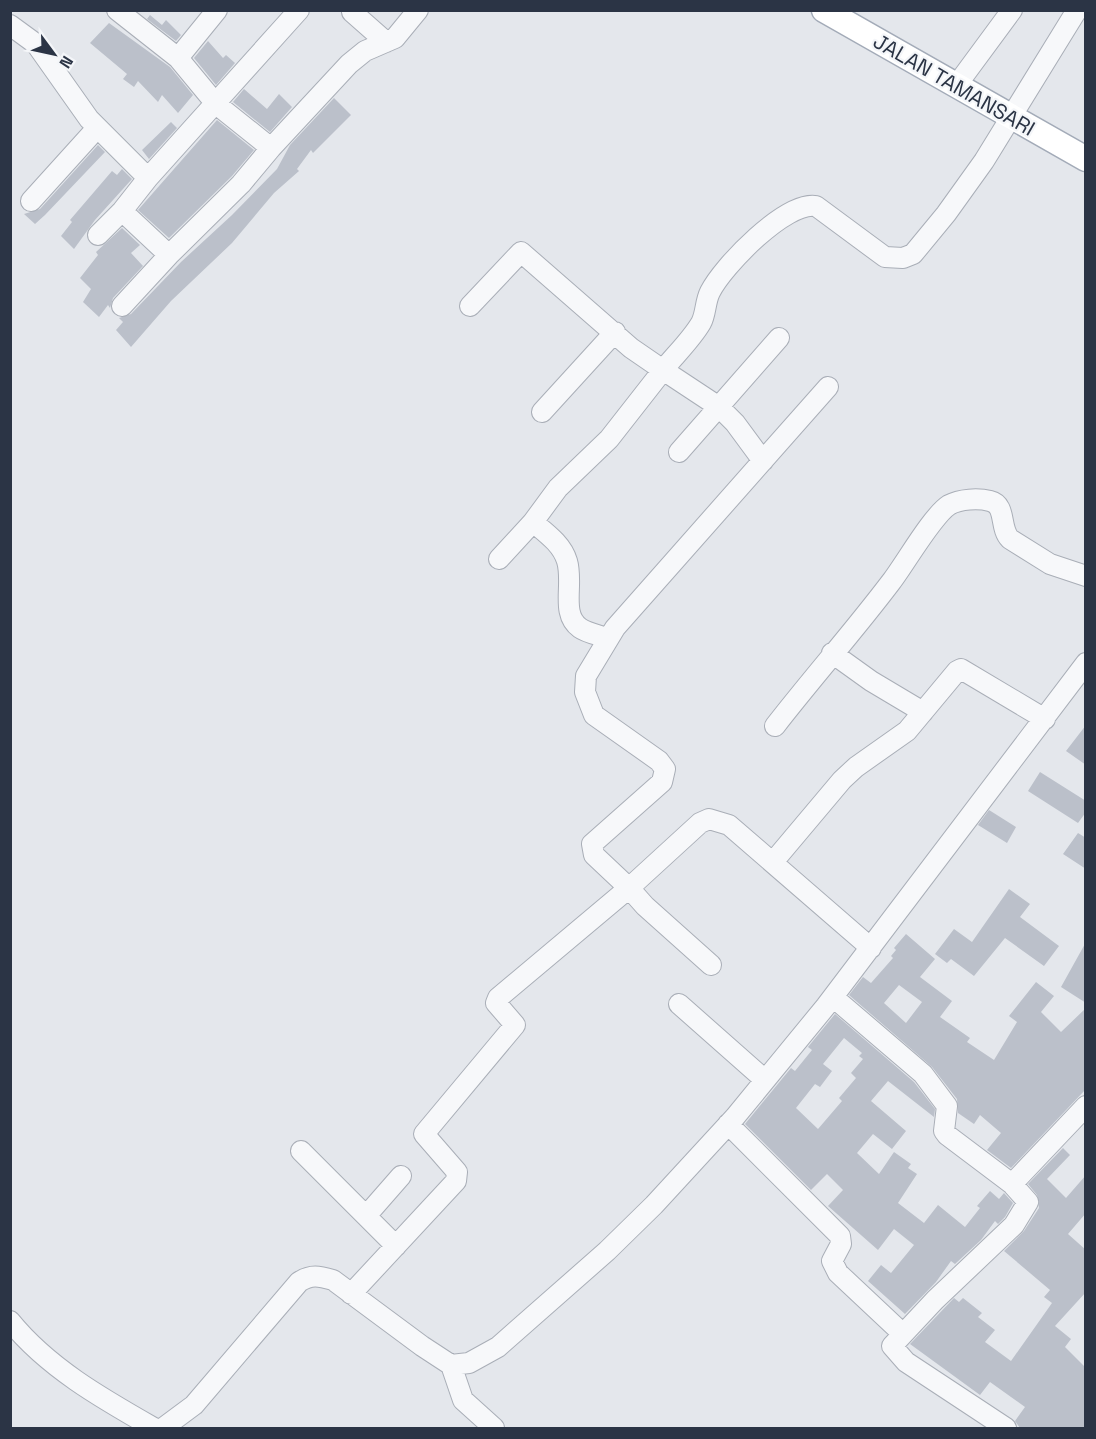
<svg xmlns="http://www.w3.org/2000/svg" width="1096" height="1439" font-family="'Space Grotesk',sans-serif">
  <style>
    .building { fill: #bbc0ca; fill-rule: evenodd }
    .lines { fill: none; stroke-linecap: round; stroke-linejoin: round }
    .minor-casing { stroke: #a9aeb7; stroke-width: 22 }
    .major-casing { stroke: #a3abb8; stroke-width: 27 }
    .minor { stroke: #f7f8fa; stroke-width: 20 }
    .major { stroke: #fff; stroke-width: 24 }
    .labels { text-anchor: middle; stroke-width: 4.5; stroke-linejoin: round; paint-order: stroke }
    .street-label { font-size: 21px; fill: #2b3445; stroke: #f4f6f9 }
  </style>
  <rect width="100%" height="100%" fill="#e4e7ec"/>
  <!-- building -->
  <path class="building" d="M150,15L162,25L166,20L181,35L176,41L147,19Z
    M109,23L170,67L193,95L178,113L162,95L158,102L138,81L134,87L123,79L127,74L90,43Z
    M208,41L223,58L226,55L235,63L216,85L194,58Z
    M244,89L267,109L279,94L292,107L270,132L233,102Z
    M334,98L351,115L313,153L311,150L297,169L299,171L274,193L232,243L171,301L131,347L116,330L123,322L119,318L131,314L181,262L232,215L277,169L290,145Z
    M217,120L254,150L232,176L169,238L138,210Z
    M171,122L177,128L149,159L142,150Z
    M98,145L105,152L45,215L35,224L24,214L40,209Z
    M122,169L132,179L95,220L74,249L61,236L72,222L70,220L112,171L117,175Z
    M122,228L140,245L131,253L143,266L113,298L110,308L108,305L99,317L83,302L91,289L80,278L98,255L96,252Z
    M1086,725V765L1066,751Z
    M1040,772L1086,801V812L1078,823L1028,791Z
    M989,810L1016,827L1007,843L978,825Z
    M1078,833L1086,838V869L1063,854Z
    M1009,889L1030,904L1020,917L1059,946L1044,966L1005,938L974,976L951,959L947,963L935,954L954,929L972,942Z
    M906,934L935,959L920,977L952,1001L940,1017L970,1038L967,1042L994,1060L1017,1022L1009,1016L1036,982L1054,996L1041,1012L1061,1032L1086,1008V1089L1011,1168L987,1150L1001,1133L980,1115L974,1124L958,1113L957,1099L932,1067L849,995L863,977L871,983L893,958L891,956L896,950L894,948ZM899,985L922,1002L906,1023L884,1003Z
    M1086,942V1003L1061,987Z
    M835,1014L914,1082L935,1109L934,1117L888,1081L871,1101L906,1131L892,1149L873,1134L857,1153L879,1174L894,1152L911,1164L908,1168L917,1174L898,1203L924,1223L938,1205L965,1227L980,1208L977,1206L990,1191L999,1199L1004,1193L1013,1203L1005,1217L998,1224L995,1221L981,1240L955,1264L951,1261L936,1282L905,1314L868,1281L881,1265L891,1273L914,1245L894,1229L878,1250L828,1206L843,1190L827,1174L811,1190L745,1124L791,1068L795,1071L812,1050L808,1047ZM844,1038L862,1053L859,1056L863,1059L851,1073L856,1078L839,1098L842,1101L818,1129L796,1108L815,1084L820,1087L832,1071L823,1064Z
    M1063,1148L1070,1155L1047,1179L1066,1198L1086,1175V1213L1068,1234L1086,1250V1292L1055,1326L1071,1339L1065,1347L1086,1368V1428H1020L1015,1421L1025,1407L990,1382L980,1395L910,1344L954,1298L959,1302L963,1298L982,1313L978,1317L995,1330L985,1342L1011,1361L1052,1303L1044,1297L1050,1290L1004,1251L1024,1231L1039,1208L1037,1195L1028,1184Z"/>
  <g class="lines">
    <defs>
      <path id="minor" d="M117,10L178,58L216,104L271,148
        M352,12L386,42
        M10,25L36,44L89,119L148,178L299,10
        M178,58L217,10
        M956,86L1012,10
        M31,201L97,128
        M122,211L169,255
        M98,235L122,211L148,178
        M122,306L169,255L241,184L271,148L349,64L365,51L395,38L418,10
        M470,306L521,252L631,348L663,370L609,439L558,488L533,522C546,533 562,544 567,561C574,584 560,614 580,628C587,633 599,635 607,638
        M542,412L615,332
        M679,452L779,338
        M763,461L735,423L719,407L663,370C675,355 691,340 701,323C706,314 705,302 710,292C723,266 786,201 816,206L885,257L903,258L913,254L946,214L984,161L1077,10
        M499,559L533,522
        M832,653L871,681L923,712
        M775,726C813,677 854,631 891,582C905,564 932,516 949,505C960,499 978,498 990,501C1007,505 999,528 1010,539L1050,564L1086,576
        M773,862L842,780L856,767L907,731L957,671L961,669L1045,719
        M711,965L645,906L629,888L700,823L709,819L729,825L871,948
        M833,997L923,1074L947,1106L944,1131L947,1135L1012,1184
        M679,1004L765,1080
        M728,1124L840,1236L841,1244L832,1261L838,1273L903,1334
        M301,1151L396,1246
        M366,1216L401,1176
        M351,1294L456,1181L457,1172L424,1134L515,1025L496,1003L498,998L629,888L594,855L592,844L662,782L665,769L659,761L594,715L585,692L586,676L615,628L828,387
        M10,1321C48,1368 103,1399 154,1428
        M451,1365L463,1400L494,1428
        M163,1428L194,1405L299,1282C311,1274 319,1276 333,1280L422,1346L451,1365L469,1363L498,1347L607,1251L654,1205L735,1117L826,1006L1086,663
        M1006,1428L906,1362L892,1346L935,1300L1014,1225L1028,1202L1012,1184L1086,1106"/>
      <path id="major" d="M824,10L1086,159"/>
    </defs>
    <!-- minor casing -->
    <use href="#minor" class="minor-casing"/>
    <!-- major casing -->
    <use href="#major" class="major-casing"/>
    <!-- minor -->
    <use href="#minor" class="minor"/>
    <!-- major -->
    <use href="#major" class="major"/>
  </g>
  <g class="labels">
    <!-- street labels -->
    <g class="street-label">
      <text transform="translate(954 85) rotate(30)" y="7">JALAN TAMANSARI</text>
    </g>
  </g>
  <!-- border -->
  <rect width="1096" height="1439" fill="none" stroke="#2b3445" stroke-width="24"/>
  <!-- north arrow -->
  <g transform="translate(54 54) rotate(123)" stroke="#f4f6f9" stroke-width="4.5" paint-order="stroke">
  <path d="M0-4.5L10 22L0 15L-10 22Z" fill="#2b3445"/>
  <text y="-9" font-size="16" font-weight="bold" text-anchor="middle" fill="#2b3445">N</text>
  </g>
</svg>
